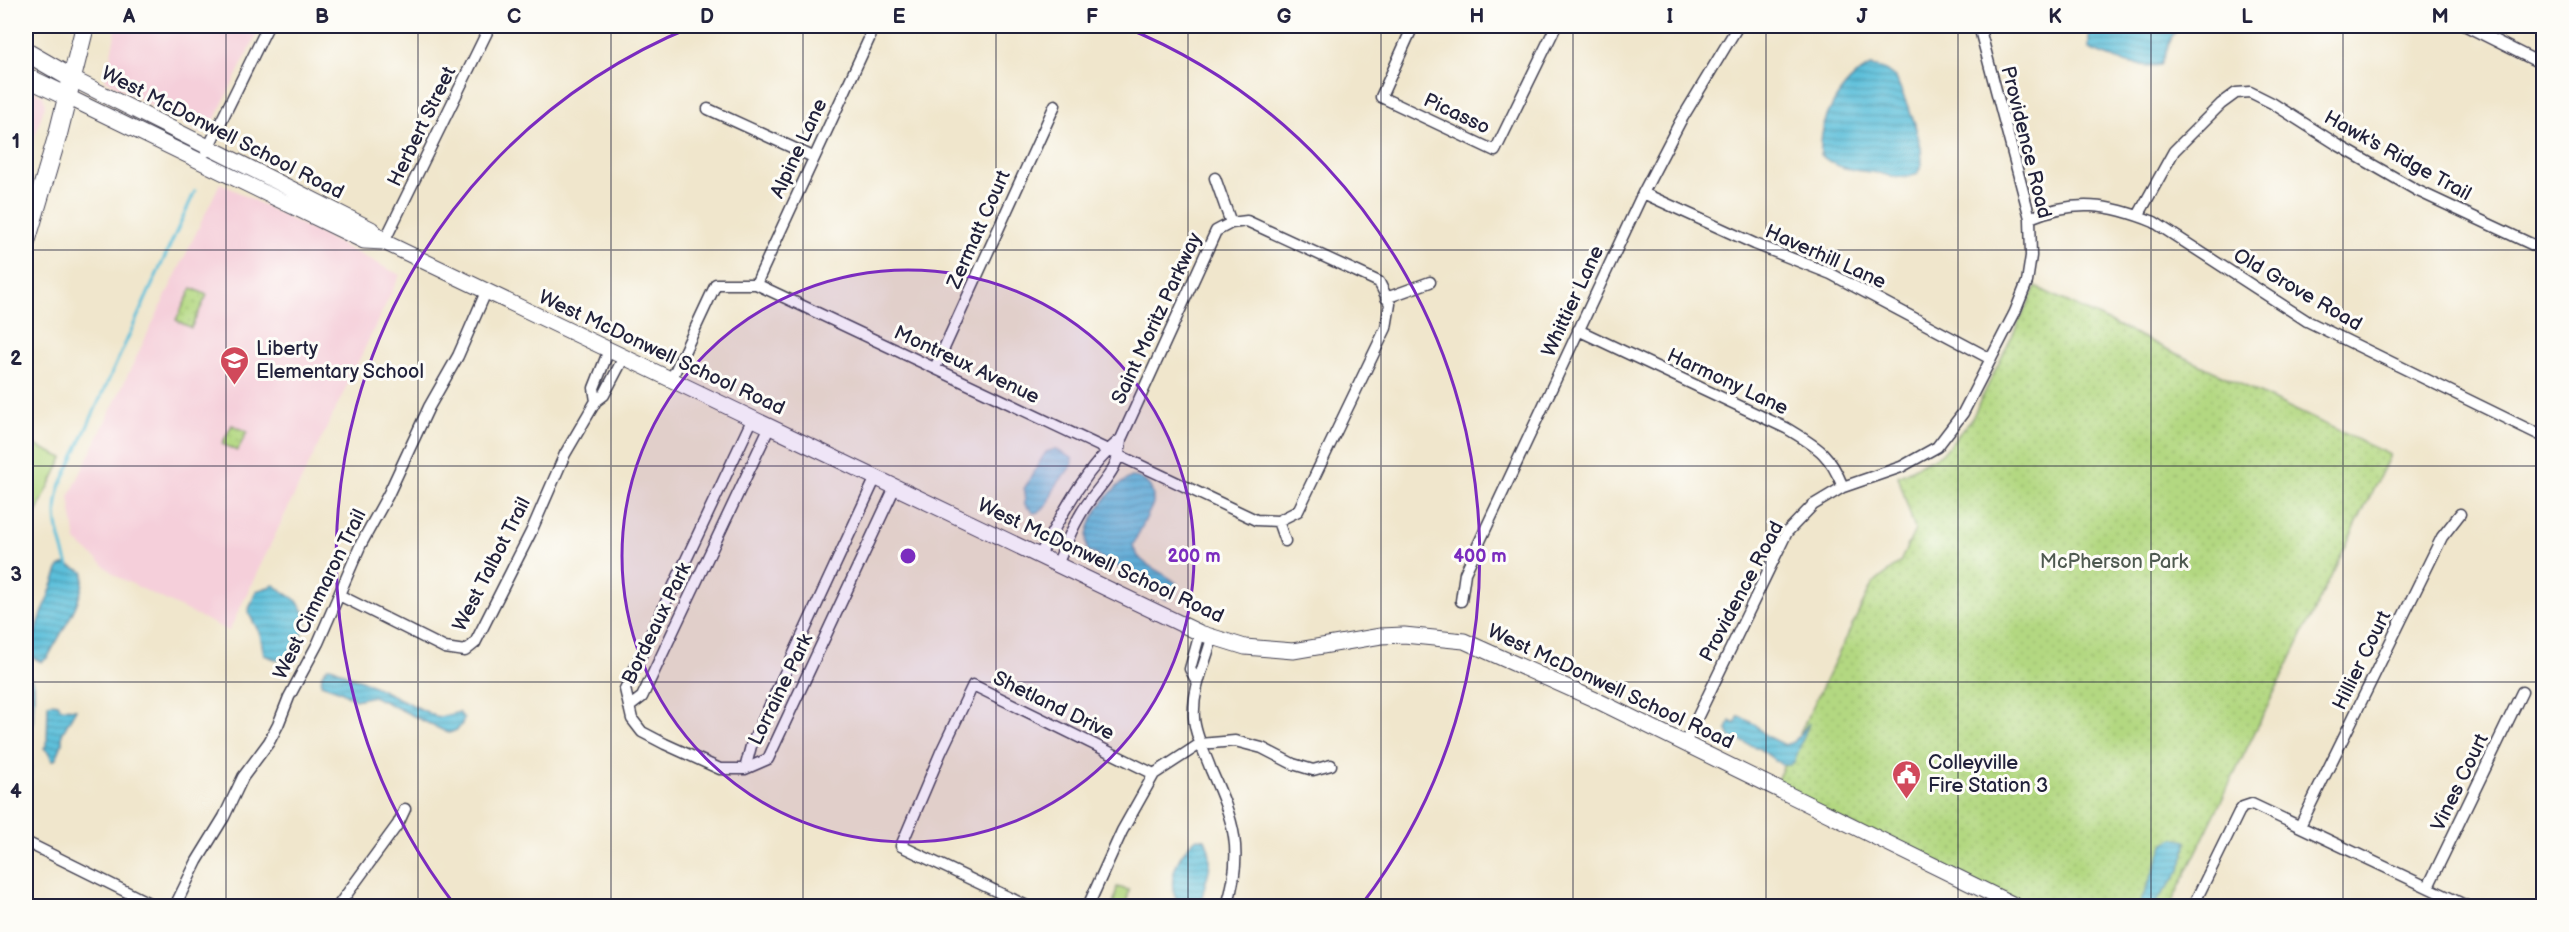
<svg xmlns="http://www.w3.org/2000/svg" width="2569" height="932" font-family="'Balsamiq Sans',sans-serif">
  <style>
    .built { fill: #f5cfda }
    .green { fill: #b3d881; stroke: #6a7d5e; stroke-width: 1.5 }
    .park { fill: url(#park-dots); stroke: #6a7d5e; stroke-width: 1.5 }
    .water { fill: url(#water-rules); stroke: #3f708a; stroke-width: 1.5 }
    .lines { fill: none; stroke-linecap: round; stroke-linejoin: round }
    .stream { stroke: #5cbfda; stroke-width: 3 }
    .minor-casing { stroke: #413f51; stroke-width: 13 }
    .secondary-casing { stroke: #413f51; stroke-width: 17 }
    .primary-casing { stroke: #413f51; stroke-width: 20 }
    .minor { stroke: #fff; stroke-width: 10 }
    .secondary { stroke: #fff; stroke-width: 15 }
    .primary { stroke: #fff; stroke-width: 18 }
    .grid { fill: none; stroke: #22223b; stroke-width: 1.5; stroke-opacity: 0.55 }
    .ring { fill: none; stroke: #7b2cbf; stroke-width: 3 }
    .labels { text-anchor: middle; stroke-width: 6; stroke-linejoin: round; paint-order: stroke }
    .street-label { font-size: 20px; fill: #22223b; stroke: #fdfcf7 }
    .poi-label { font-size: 20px; fill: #22223b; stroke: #fdfcf7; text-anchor: start }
    .park-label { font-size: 20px; fill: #4e5950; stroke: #fdfcf7 }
    .centre { fill: #7b2cbf; stroke: #fdfcf7; stroke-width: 3 }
    .ring-label { font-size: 18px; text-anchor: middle; font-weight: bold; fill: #7b2cbf; stroke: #fdfcf7; stroke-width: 6; stroke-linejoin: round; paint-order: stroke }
    .neatline { fill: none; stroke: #22223b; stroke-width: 2 }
    .grid-label { font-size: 20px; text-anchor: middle; font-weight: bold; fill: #22223b }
  </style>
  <defs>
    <pattern id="park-dots" width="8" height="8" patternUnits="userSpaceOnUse" patternTransform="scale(1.5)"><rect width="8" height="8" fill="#b3d881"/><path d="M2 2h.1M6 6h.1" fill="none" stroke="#9ab970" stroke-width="1.8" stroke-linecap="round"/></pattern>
    <pattern id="water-rules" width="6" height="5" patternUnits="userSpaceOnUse" patternTransform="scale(1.5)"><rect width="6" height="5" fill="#5cbfda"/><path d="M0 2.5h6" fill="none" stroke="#4c9bb2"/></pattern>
  </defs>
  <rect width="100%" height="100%" fill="#fdfcf7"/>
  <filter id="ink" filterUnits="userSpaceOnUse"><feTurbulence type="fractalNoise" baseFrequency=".0167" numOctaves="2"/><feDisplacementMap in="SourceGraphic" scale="12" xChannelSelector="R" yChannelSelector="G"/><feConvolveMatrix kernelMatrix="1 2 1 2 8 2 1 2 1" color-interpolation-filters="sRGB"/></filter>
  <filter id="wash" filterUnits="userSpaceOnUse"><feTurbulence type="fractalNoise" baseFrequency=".008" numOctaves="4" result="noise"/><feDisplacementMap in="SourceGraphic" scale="24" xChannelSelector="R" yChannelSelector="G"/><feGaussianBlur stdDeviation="1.35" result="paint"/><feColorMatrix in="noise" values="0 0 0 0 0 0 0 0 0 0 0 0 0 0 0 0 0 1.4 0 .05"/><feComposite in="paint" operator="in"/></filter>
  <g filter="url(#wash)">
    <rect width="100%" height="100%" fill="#f0e6cc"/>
    <!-- built -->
    <path class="built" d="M117,26H261L209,131L201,133L105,80Z
      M26,86L43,96L45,105L26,163Z
      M220,183L400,275L229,631L116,576L76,541L69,497Z"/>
    <!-- green -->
    <path class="green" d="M26,441L63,458L27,531L26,530Z
      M1117,887L1129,890L1126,906H1113Z"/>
    <!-- park -->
    <path class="park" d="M2036,287L2390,455L2170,906H2015L1774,786L1872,585L1900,562L1915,530L1898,476L1943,453L1972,418Z
      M192,288L207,295L191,328L176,320Z
      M232,425L247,432L237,451L222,444Z"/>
    <!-- water -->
    <path class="water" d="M2094,26H2181C2169,36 2168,51 2160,65C2137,69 2111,58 2089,49V33Z
      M1871,66L1884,69L1896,78L1915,124L1921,148L1922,164L1918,173C1893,182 1893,174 1871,172C1852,170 1836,169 1821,155C1818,121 1840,81 1871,66Z
      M1055,449L1072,458L1073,463C1069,471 1063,476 1058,483C1049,495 1051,509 1034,513L1025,505L1024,489L1042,458L1046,452Z
      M1132,477C1148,478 1154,489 1153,504L1133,545C1137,566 1163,570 1177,584V591L1172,598L1165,599L1156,586L1088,551C1080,526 1109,487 1132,477Z
      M65,564L84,572C84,601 61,632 48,657L42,662L31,657L29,650L59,567Z
      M274,585L297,601L307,616C305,634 294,650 280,661L264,655L260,634L248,612L256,591Z
      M328,667C338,667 346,677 359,679L435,716L440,717L459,712L464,719C461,728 457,731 448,733L373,696L355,700L341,691L321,684L322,674Z
      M28,674L34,684V694L29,800L26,812V676Z
      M52,703L58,704L61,708L76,709L62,734V744L56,759L52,761L49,753L44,748L47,744L48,704Z
      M1739,716L1756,725L1766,736L1784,745L1794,742L1809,723L1794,762L1790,765H1782L1758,748L1730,737L1727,730L1730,721L1735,724Z
      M1197,838L1205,839C1218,867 1202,881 1201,906H1181C1179,902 1175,898 1174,894C1168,873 1182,849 1197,838Z
      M2174,838L2186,841C2185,877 2170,879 2154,906H2139L2165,843Z"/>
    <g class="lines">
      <!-- stream -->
      <path class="stream" d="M69,569C60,538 50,516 61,484L195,191"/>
    </g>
  </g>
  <g filter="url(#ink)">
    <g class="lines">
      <defs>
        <path id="minor" d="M1413,26L1381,97L1495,151L1556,26
          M2466,26L2544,65
          M708,109L813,157
          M206,152L268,26
          M1215,178L1231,223
          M1643,193L1755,244L1831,274L1991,359
          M2138,216L2174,151L2221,104L2236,93L2250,92L2272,103L2338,145L2418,191L2544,250
          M2030,218C2075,199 2109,204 2154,222L2307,321L2544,437
          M384,242L490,26
          M756,284L869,39L870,26
          M1386,298L1430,282
          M1578,330L1786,428C1817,447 1829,452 1843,487
          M935,368L1055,105
          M671,380L716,284H756L1256,520L1278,521
          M596,401L594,388L609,350
          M753,418L625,689L632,719L642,732L665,744L720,769H745L768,759L895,487
          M1121,439L1216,231L1231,223L1247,221L1379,282L1390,304L1386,328L1298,511L1278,521
          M1278,521L1285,541
          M1040,555C1061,516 1086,467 1121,439C1120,474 1095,487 1079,517C1070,532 1064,549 1057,565
          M339,595L445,648L465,651L475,643L531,532L565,454L596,401L604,395L624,357
          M1461,601L1465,573L1643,193L1680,122L1738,26
          M1212,638C1205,664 1192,690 1194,718C1195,735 1205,753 1211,770C1234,822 1244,850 1227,906
          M1197,682L1190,669L1200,633
          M629,707L642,697L770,426
          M1685,743L1787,532L1813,505L1843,487L1901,467L1937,447L1963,413L2015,312L2027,282L2031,256L2030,218L1979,26
          M745,769L751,746L876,477
          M2300,826L2442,537L2460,514
          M26,842L155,906
          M2428,887L2522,692
          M175,906L197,861L224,817L243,777L269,742L278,725L289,697L318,643L361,544L388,495L429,407L458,356L486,292
          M338,906L398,824L405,809
          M1027,906L901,846L941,752L973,685L1154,774
          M1088,906L1122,831L1154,774L1200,744L1235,741L1262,748L1293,764L1313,770L1331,765
          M2193,906L2239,812L2243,807L2252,804L2467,906"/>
        <path id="secondary" d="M73,79L371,229L384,242L1200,633L1245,647L1293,651L1381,636L1404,635L1464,641L1598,701L2016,906
          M68,97L364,241L384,242"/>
        <path id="primary" d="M26,52L73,79
          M26,77L68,97
          M26,242L58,134L85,26"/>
      </defs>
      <!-- minor casing -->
      <use href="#minor" class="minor-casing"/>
      <!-- secondary casing -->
      <use href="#secondary" class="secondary-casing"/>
      <!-- primary casing -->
      <use href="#primary" class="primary-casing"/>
      <!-- minor -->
      <use href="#minor" class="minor"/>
      <!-- secondary -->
      <use href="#secondary" class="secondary"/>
      <!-- primary -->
      <use href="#primary" class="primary"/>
    </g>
  </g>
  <!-- grid -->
  <path class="grid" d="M226,26V906M418,26V906M611,26V906M803,26V906M996,26V906M1188,26V906M1381,26V906M1573,26V906M1766,26V906M1958,26V906M2151,26V906M2343,26V906M26,250H2544M26,466H2544M26,682H2544"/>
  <!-- distance rings -->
  <circle cx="908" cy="556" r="286" fill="#7b2cbf" fill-opacity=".12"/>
  <g class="ring">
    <circle cx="908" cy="556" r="286"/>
    <path d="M454 904A572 572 0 0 1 694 26M1122 26A572 572 0 0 1 1362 904"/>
  </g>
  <!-- icons -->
  <defs>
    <symbol id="school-pin" viewBox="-11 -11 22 30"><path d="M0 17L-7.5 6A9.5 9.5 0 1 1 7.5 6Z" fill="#d1495b" stroke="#fdfcf7"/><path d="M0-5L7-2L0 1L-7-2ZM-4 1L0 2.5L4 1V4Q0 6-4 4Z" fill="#fff"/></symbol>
    <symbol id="civic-pin" viewBox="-11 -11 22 30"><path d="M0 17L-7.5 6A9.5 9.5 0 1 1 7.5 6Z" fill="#d1495b" stroke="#fdfcf7"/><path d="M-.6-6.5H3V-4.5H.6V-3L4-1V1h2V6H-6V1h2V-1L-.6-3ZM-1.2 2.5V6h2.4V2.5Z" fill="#fff"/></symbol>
  </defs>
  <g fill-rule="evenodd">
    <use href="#school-pin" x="218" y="344" width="33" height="45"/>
    <use href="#civic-pin" x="1890" y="758" width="33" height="45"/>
  </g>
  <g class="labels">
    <!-- street labels -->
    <g class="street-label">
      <text transform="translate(1457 113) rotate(25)" y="7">Picasso</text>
      <text transform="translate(421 126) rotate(-64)" y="7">Herbert Street</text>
      <text transform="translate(223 132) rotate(27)" y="7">West McDonwell School Road</text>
      <text transform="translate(2027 142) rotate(76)" y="7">Providence Road</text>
      <text transform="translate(798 148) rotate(-65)" y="7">Alpine Lane</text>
      <text transform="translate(2398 155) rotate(29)" y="7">Hawk's Ridge Trail</text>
      <text transform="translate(978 229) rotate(-66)" y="7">Zermatt Court</text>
      <text transform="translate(1826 256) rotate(24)" y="7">Haverhill Lane</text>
      <text transform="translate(2298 289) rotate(30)" y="7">Old Grove Road</text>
      <text transform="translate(1572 301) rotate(-65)" y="7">Whittier Lane</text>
      <text transform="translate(1156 318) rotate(-65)" y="7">Saint Moritz Parkway</text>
      <text transform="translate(662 352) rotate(25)" y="7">West McDonwell School Road</text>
      <text transform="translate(967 364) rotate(25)" y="7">Montreux Avenue</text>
      <text transform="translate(1728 381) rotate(25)" y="7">Harmony Lane</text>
      <text transform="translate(1101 560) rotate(25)" y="7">West McDonwell School Road</text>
      <text transform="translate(491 564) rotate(-63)" y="7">West Talbot Trail</text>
      <text transform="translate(1741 591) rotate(-62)" y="7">Providence Road</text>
      <text transform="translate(319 594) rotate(-64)" y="7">West Cimmaron Trail</text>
      <text transform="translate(656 623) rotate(-64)" y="7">Bordeaux Park</text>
      <text transform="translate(2361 660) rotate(-64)" y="7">Hillier Court</text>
      <text transform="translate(1611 686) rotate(25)" y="7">West McDonwell School Road</text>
      <text transform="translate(780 689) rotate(-64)" y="7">Lorraine Park</text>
      <text transform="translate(1054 705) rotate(26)" y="7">Shetland Drive</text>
      <text transform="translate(2459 782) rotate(-64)" y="7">Vines Court</text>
    </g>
    <!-- poi labels -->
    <g class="poi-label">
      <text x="256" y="355">Liberty<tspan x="256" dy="23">Elementary School</tspan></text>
      <text x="1928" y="769">Colleyville<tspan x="1928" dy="23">Fire Station 3</tspan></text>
    </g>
    <!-- park labels -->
    <g class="park-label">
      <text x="2114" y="568">McPherson Park</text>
    </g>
  </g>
  <circle cx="908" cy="556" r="9" class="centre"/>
  <g class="ring-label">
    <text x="1194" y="562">200 m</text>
    <text x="1480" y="562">400 m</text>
  </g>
  <!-- margin -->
  <rect width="2569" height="932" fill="none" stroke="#fdfcf7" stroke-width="66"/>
  <rect x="33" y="33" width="2503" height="866" class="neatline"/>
  <g class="grid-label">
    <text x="129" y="23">A</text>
    <text x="322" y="23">B</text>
    <text x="514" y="23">C</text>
    <text x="707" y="23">D</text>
    <text x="899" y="23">E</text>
    <text x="1092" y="23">F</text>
    <text x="1284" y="23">G</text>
    <text x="1477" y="23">H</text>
    <text x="1670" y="23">I</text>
    <text x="1862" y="23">J</text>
    <text x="2055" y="23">K</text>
    <text x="2247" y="23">L</text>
    <text x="2440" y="23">M</text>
    <text x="16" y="148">1</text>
    <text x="16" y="365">2</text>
    <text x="16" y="581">3</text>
    <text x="16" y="798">4</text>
  </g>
</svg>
